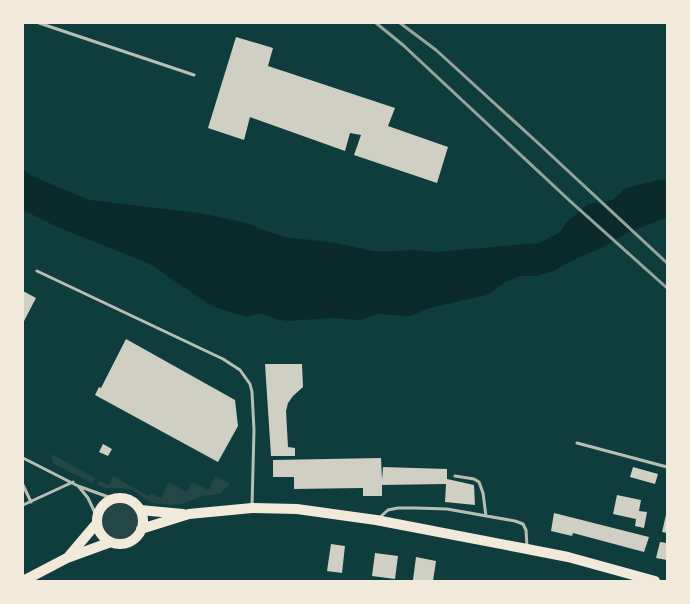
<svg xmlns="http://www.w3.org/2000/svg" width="690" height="604" font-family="Barlow,sans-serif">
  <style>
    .green { fill: #244646 }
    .water { fill: #0a2a2b }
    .building { fill: #cfcfc3 }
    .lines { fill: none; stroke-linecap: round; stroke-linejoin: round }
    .service { stroke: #b8beb3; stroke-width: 3 }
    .primary { stroke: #f1e9da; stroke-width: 10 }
    .rail { stroke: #97a49c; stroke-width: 3 }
  </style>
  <rect width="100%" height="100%" fill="#0f3d3e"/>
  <!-- green -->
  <path class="green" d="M52,454L95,478L92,483L54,464L52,460Z
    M113,476L149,496L151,493L161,498L169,482L186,492L192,482L208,490L216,476L230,484L220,494L202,496L185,503L172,505L151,503L133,490L119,488H106L97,485L99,481L109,485Z
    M102 521a18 18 0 1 1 36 0a18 18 0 1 1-36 0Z"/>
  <!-- water -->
  <path class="water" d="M23,169L32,176L89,200L199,213L247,223L263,230L285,237L336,243L373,251H395L415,250L436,252L539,243L560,232L566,223L588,204L613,200L626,188L643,184L659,180L667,181V219L665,218L625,234L603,247L571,261L554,271L536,276H520L504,283L487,295L429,308L411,316L376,314L360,320L330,318L289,321L275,319L261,313L246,317L227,311L212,306L148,263L57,227L23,210Z"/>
  <!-- building -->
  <path class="building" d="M236,37L273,48L268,66L395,108L388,126L448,147L437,183L354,155L361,135L350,133L345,151L250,117L244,140L208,128Z
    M23,291L36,298L23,323Z
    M126,339L235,400L238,426L218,462L95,395L99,387L101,388Z
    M265,364H302L303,387L293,396L288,403L286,411L288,447L295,448V456H271Z
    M103,444L112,449L108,456L99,452Z
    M381,458L382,480L383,467L447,469V479L474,485L475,505L445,502L446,484L382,485V496H363V488L294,489V477H273V460Z
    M633,467L658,474L655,484L630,477Z
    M617,495L641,500L639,511L647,512L644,528L635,526L636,519L613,514Z
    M554,513L649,537L644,552L573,533L572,536L551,531Z
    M666,515H667V533L662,532Z
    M660,542L667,543V560L656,558Z
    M331,544L345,546L342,573L327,571Z
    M375,553L398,556L395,579L372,576Z
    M416,557L436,561L433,581L413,580Z"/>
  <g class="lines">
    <!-- service -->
    <path class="service" d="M39,23L194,75
      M37,271L223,359L240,370L250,384L252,392L254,430L252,506
      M577,443L667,467
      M23,458L78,486L114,499
      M455,476L474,479L479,482L483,493L486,516
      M23,485L31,502
      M79,487L88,498L97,517
      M23,505L73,482
      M379,518L388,510L398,508H415L447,509L515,521L523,524L526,530L527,547"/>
    <!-- primary -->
    <path class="primary" d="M97 521a23 23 0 1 1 46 0a23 23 0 1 1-46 0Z
      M140,510L183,514
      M141,529L189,514L252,508L297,509L376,520L527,549L568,557L655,581
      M69,556L97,523
      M23,581L67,558L111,542"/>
    <!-- rail -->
    <path class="rail" d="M376,23L403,45L570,201L667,288
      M400,23L436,50L538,143L667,263"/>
  </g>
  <!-- border -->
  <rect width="690" height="604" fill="none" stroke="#f1e9da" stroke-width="48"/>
</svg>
